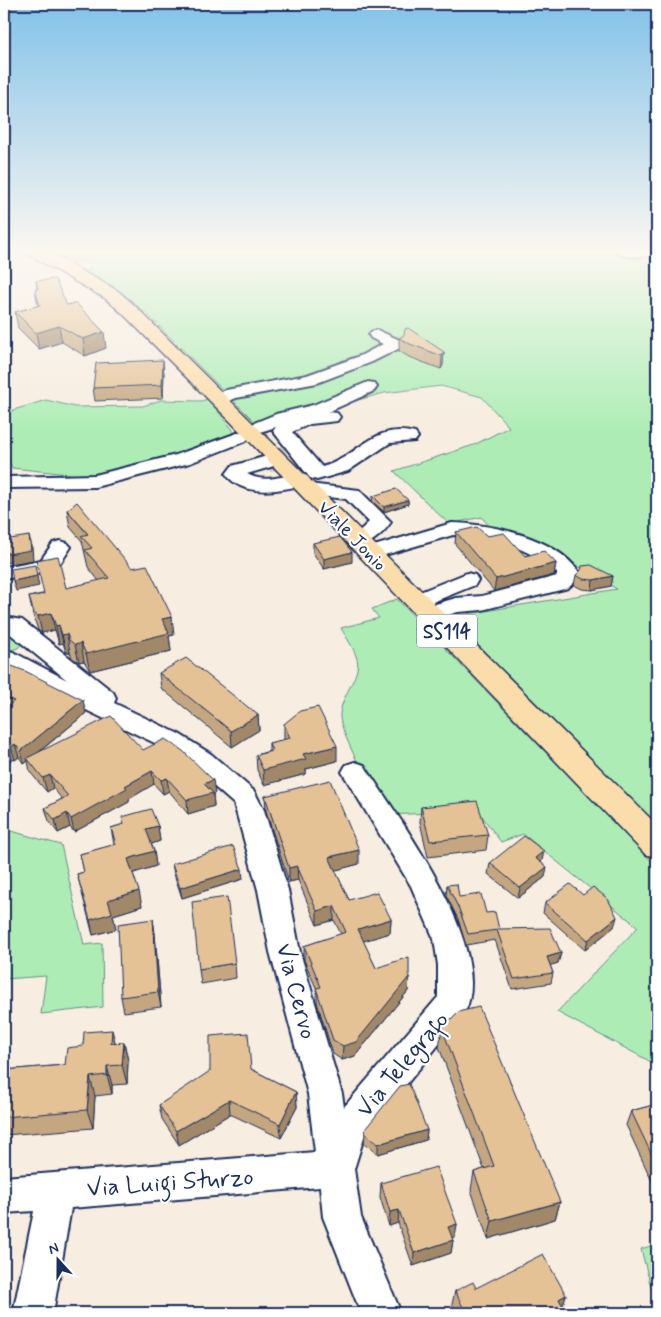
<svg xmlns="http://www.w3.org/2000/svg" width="661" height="1317" font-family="Mynerve,sans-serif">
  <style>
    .green { fill: #adedb5; stroke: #648e8a }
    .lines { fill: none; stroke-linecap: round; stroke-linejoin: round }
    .minor-tunnel { stroke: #cbc7c6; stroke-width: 21; stroke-dasharray: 21 10; stroke-linecap: butt }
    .minor-casing { stroke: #1b2f5e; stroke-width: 4 }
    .major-casing { stroke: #1b2f5e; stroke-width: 3 }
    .minor { fill: #fff; fill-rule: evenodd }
    .major { fill: #fbddab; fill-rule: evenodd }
    .wall { fill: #c4a781; stroke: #1b2f5e }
    .shaded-wall { fill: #a08869; stroke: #1b2f5e }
    .building { fill: #e4c296; stroke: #1b2f5e }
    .labels { text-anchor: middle; stroke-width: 4.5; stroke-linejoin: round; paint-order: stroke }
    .shield { fill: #fff; stroke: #5f6d8e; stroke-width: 1 }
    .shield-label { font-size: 19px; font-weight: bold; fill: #1b2f5e }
    .street-label { font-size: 20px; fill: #1b2f5e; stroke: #fff }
    .near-street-label { font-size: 24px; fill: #1b2f5e; stroke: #fff }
  </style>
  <rect width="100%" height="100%" fill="#f7ede0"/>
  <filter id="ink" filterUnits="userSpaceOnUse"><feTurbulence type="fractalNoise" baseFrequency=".02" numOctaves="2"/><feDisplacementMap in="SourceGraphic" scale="10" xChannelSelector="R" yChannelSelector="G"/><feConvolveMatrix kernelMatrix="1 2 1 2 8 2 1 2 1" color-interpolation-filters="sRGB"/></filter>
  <g filter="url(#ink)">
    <!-- green -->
    <path class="green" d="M46,249H657V824L450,617L617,589C596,577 575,564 553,552C531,541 495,539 482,517L449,524L394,471L474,445L509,427L482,397L441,386L384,393L260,427L147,314L111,285L87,270L92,268L83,261L75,263Z
      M208,399L233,430V437L212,442L214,446L111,472L78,475L12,468L4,448V416L7,412L46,400L75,407L143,406L161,400L201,401Z
      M397,599L657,867V1065L557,1012L638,927L523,834L501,842L478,811L386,815C375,796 341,735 340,717C339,698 362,675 357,659C354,648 346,637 341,628L379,618L372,609Z
      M4,628L10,629L22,643L18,648L4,652Z
      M4,829L61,845L84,945L102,943L103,1007L41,1014L46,976L4,979Z
      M657,1244V1310L641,1249Z"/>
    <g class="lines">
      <!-- minor-tunnel -->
      <path class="minor-tunnel" d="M267,462L289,455"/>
      <defs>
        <path id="minor" d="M613,249H657V255C644,256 623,260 613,249Z
          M377,330L402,341L404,344L402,347L372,362L317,383L236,398L219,404L213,403L210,399L213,395L226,390L307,375L360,356L383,344L371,338L369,335L371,332Z
          M368,382L374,383L377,387L374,391L328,412L337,413L340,417L337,421L310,424L292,432L322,467C359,457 372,422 415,433L418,437L415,441L390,443L348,471L317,480L310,478L273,431L276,427L260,432L254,431L251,427L254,423L276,414L313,405Z
          M240,432L246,433L249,437L246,441L190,463L95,487L4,488V478L7,477L95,475L176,455Z
          M267,456L274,458L276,462L274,466L247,474C269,486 286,471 307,476L310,480L307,484C283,490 243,499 226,474L232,466Z
          M309,484L359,490L391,522C383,534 367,549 352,545L349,541L369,522L346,499L302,494L299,490L302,486Z
          M452,523C492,524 555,537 579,572L578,579L568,588L482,610L458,612L430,620L422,618L419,613L422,608L456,598L482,596L557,576V573C530,547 490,536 453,535L371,559L364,557L360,553L364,549Z
          M60,541L67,543L71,547L56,570L4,579V567L41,560L53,543Z
          M467,573L475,575L478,580L475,585L418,608L410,606L407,601L410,596Z
          M4,617L22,620L113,692L116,698L114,703L179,734L211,754L254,791L264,810L288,890L300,952L342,1094L344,1107L438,997V965L434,939L411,886L342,772L346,765L355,762L364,765C399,819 496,947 465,1012L364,1137L354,1169L361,1217L401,1313H361L323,1217L320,1187L71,1208L53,1313H13L34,1211L4,1213V1177L315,1152L308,1094L270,952L258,890L234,804L193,768L161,746L34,685L4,668L5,650L13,652L67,680L8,632L4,631Z"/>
        <path id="major" d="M22,249H42L118,291L133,304L657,825V858L645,854L230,421L121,312L106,299L24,252Z"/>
      </defs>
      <!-- minor casing -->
      <use href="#minor" class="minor-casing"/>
      <!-- major casing -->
      <use href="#major" class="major-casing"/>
      <!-- minor -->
      <use href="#minor" class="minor"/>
      <!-- major -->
      <use href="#major" class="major"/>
    </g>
    <!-- wall -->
    <path class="wall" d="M36,281L67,305L106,348L85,356L62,342L39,349L18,328L15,312L38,306L35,290L37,289Z
      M399,338L444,352L443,365L441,369L409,357L399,351Z
      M164,373L163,398L95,401L93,388Z
      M373,496L408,500V504L384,512L372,501Z
      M67,510L174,635L169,636L171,651L90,671L84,661L79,662L72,658L70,652H66L63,643L59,644L55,630L42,633L38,630L33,615L29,597L99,581L88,567L82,541L70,527Z
      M456,532L487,536L525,556L556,563L554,575L494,591L455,544Z
      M313,543L352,562L324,569L313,553Z
      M576,575L613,576L611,586L592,590L582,589L574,585Z
      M4,663L86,713L38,753L143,750L215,793L213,794L214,806L188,814L169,791L163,794L154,784L129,799V802L74,832L70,827L58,833L49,821L45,808L62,799L53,788L47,792L30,772L28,761L24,764L19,757L15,760L12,759L4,766Z
      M159,673L258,715L259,730L232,747L161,688Z
      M284,724L337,761L306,769V774L264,785L257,770L256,755L269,751V743L284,740Z
      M265,796L359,864L335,870L349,900L391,919L390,933L363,941L376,968L409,977L408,991L355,1056L342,1060L333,1054L317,1002V990L304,960V946L341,934L334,920L317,925L298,880L289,882L266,811Z
      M421,807L488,835L486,850L428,857L420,822Z
      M122,817L158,826L160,841L151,844L154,851L156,866L133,873L142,906L113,915L116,929L93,935L77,874L84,872L80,854L114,845L111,828L124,824Z
      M542,861L541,862L545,877L518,898L488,874L490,863Z
      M172,864L243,879L182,898L174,874Z
      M447,885L459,897L486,913L499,929L561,953L558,963L550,965L553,973L551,983L512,989L495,940L466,945L458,919L446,895Z
      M545,903L614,927L585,950L543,913Z
      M153,919L155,934L161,1007L124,1012L121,997Z
      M235,963L236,978L201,984L199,969Z
      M442,1028L560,1202L555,1219L488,1239L471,1190L474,1172L484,1169L439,1047Z
      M124,1042L128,1061L127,1084L112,1085V1094L95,1096L93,1128L4,1135V1070L65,1065L83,1046Z
      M251,1069L296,1092L297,1107L281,1138L230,1114L179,1145L162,1119L159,1105Z
      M657,1104V1192L626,1125L631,1111Z
      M427,1130L426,1140L378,1154L364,1143L365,1133Z
      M381,1183L457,1224L455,1237L452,1238L453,1240L451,1253L413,1266L398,1223L389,1226L380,1197Z
      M476,1288L566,1295L562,1306L564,1313H457L452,1304L455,1291Z"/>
    <!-- shaded-wall -->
    <path class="shaded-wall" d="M59,326L62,342L39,349L36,333Z
      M104,332L106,348L85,356L83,339Z
      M444,352L443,365L441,369L442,356Z
      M163,360L164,373L163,398L162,385Z
      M408,500V504L384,512V507Z
      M29,536L32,546L33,560L10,564V562L4,563V552Z
      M352,552V562L324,569V559Z
      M556,563L554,575L494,591L496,579Z
      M37,576L39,586L16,591L13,581Z
      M613,576L611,586L592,590L593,580Z
      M51,613L55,630L42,633L38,616Z
      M172,617L174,635L169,636L171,651L90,671L86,654L162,619Z
      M59,625L63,643L59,644L56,626Z
      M67,634L70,652H66L62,635Z
      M81,643L84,661L79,662L75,645Z
      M83,700L86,713L29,760L27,758L28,761L24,764L21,751Z
      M258,715L259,730L232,747L231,731Z
      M15,744L19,757L15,760L11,747Z
      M9,746L12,759L4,766V750Z
      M337,746V761L306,769V774L264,785L263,770L303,754Z
      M152,771L154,784L129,799V802L74,832L71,819L125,786Z
      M50,775L53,788L47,792L43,778Z
      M167,778L169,791L163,794L161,780Z
      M213,780L215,793L213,794L214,806L188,814L187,800L204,784Z
      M67,813L70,827L58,833L55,820Z
      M158,826L160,841L149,845L146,829Z
      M359,850V864L329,872V857Z
      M154,851L156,866L131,874L128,859Z
      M544,851L542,861L533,868L535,858Z
      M297,866L298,880L289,882V868Z
      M547,867L545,877L518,898L520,888Z
      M242,869L243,879L182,898L180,888Z
      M139,891L142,906L113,915L116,929L93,935L90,920L108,900Z
      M334,906V920L317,925V911Z
      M617,917L614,927L585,950L588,940Z
      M153,919L155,934L161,1007L158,992Z
      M391,919L390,933L357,943L358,929Z
      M561,953L558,963L545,967L547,957Z
      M409,977L408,991L355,1056L342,1060L343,1046Z
      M112,1030L117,1049L111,1043Z
      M124,1042L128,1061L127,1084L122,1065Z
      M107,1066L112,1085V1094L107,1075Z
      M90,1077L95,1096L93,1128L87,1110Z
      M296,1092L297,1107L281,1138L280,1124Z
      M229,1100L230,1114L179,1145L176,1131Z
      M427,1130L426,1140L378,1154V1144Z
      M560,1202L555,1219L488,1239L492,1221Z
      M399,1210L398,1223L389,1226L390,1212Z
      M457,1224L455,1237L446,1240L448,1227Z
      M453,1240L451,1253L413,1266L414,1253Z
      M566,1295L562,1308L559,1299Z"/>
    <!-- building -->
    <path class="building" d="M55,279L67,305L76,303L104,332L83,339L59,326L36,333L15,312L40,305L35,290L38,289L36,281Z
      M408,328L444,352L442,356L410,344L399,338L404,335L405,329Z
      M163,360L162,385L93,388L96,363Z
      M396,489L408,500L384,507L373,496Z
      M77,502L132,568L147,565L172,617L162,619L169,633L86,654L81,643L75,645L69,640L67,634L62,635L59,625L56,626L51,613L38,616L34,613L29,597L44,594L36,560L58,556L66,588L109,578L85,550L92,548L81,536L88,534L67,510Z
      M477,527L487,536L504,533L525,556L544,551L556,563L496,579L456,532Z
      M29,536L31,550L8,554L7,552H4V540Z
      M340,537L352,552L324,559L313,543Z
      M35,565L37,576L13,581L11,569Z
      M591,565L613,576L593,580L583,579L576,575L581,570L582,566Z
      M186,658L258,715L231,731L159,673Z
      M4,663L25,671L83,700L21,751L15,744L11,747L9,746L4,750V709L14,701L4,697Z
      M318,707L337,746L303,754L306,759L263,770L256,755L272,751L269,743L290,738L284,724L300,711Z
      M111,716L143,750L165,739L183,751L213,780L204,784L213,793L187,800L167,778L161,780L152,771L125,786L127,788L71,819L67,813L55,820L45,808L68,796L50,775L43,778L27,758Z
      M330,780L359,850L329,857L349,900L377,892L391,919L358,929L376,968L409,957V977L356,1042L343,1046L333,1040L316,988L321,987L304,946L346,932L334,906L317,911L297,866L289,868L265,796Z
      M477,801L488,835L430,841L421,807Z
      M151,809L158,826L146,829L154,851L128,859L139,891L108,900L112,913L90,920L77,874L84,872L80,854L116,844L111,828L124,824L122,817Z
      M524,836L544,851L535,858L547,867L520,888L490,863Z
      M233,846L242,869L180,888L172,864Z
      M457,884L459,897L481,894L486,913L495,912L499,929L550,928L561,953L547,957L553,973L514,979L497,930L468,934L459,909L447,885Z
      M570,884L583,895L593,887L608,899L617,917L588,940L545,903Z
      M227,897L235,963L199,969L192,902Z
      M153,919L158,992L121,997L118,924Z
      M479,1007L560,1202L492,1221L474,1172L494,1166L442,1028L458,1012Z
      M112,1030L111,1043L124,1042L122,1065L107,1066V1075L90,1077L87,1110L4,1117V1070L65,1065L67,1048L83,1046L84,1032Z
      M248,1033L251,1069L296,1092L280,1124L229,1100L176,1131L159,1105L210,1071V1036Z
      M409,1084L427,1130L378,1144L365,1133L366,1128L400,1086Z
      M657,1104V1166L631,1111Z
      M436,1167L457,1224L448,1227L453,1240L414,1253L399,1210L390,1212L381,1183Z
      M543,1254L566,1295L559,1299L565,1310L559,1313H466L455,1291L473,1282L476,1288Z"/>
  </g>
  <!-- sky -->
  <linearGradient id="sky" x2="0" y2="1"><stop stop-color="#82c2e9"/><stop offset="0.58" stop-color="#fbf7f1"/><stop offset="1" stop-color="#fbf7f1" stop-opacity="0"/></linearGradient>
  <rect width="661" height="433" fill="url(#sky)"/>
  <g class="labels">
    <!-- shield labels -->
    <rect class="shield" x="417" y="614.5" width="60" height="33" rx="4"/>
    <g class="shield-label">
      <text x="447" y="638">SS114</text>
    </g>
    <!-- street labels -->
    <g class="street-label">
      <text transform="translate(353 535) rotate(46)" y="7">Viale Jonio</text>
    </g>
    <!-- near-street labels -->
    <g class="near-street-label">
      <text transform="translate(297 991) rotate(75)" y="8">Via Cervo</text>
      <text transform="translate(402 1064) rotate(-50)" y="8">Via Telegrafo</text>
      <text transform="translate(170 1182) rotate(-4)" y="8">Via Luigi Sturzo</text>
    </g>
  </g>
  <!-- margin -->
  <rect width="661" height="1317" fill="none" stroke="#fff" stroke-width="20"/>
  <rect x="10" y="10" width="641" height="1297" fill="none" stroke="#1b2f5e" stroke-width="2" filter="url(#ink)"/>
  <!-- north arrow -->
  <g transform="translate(58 1260) rotate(339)" stroke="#ffffff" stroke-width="4" paint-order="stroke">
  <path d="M0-4L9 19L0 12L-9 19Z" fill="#1b2f5e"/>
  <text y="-8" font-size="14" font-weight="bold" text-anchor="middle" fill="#1b2f5e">N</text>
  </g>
</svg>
